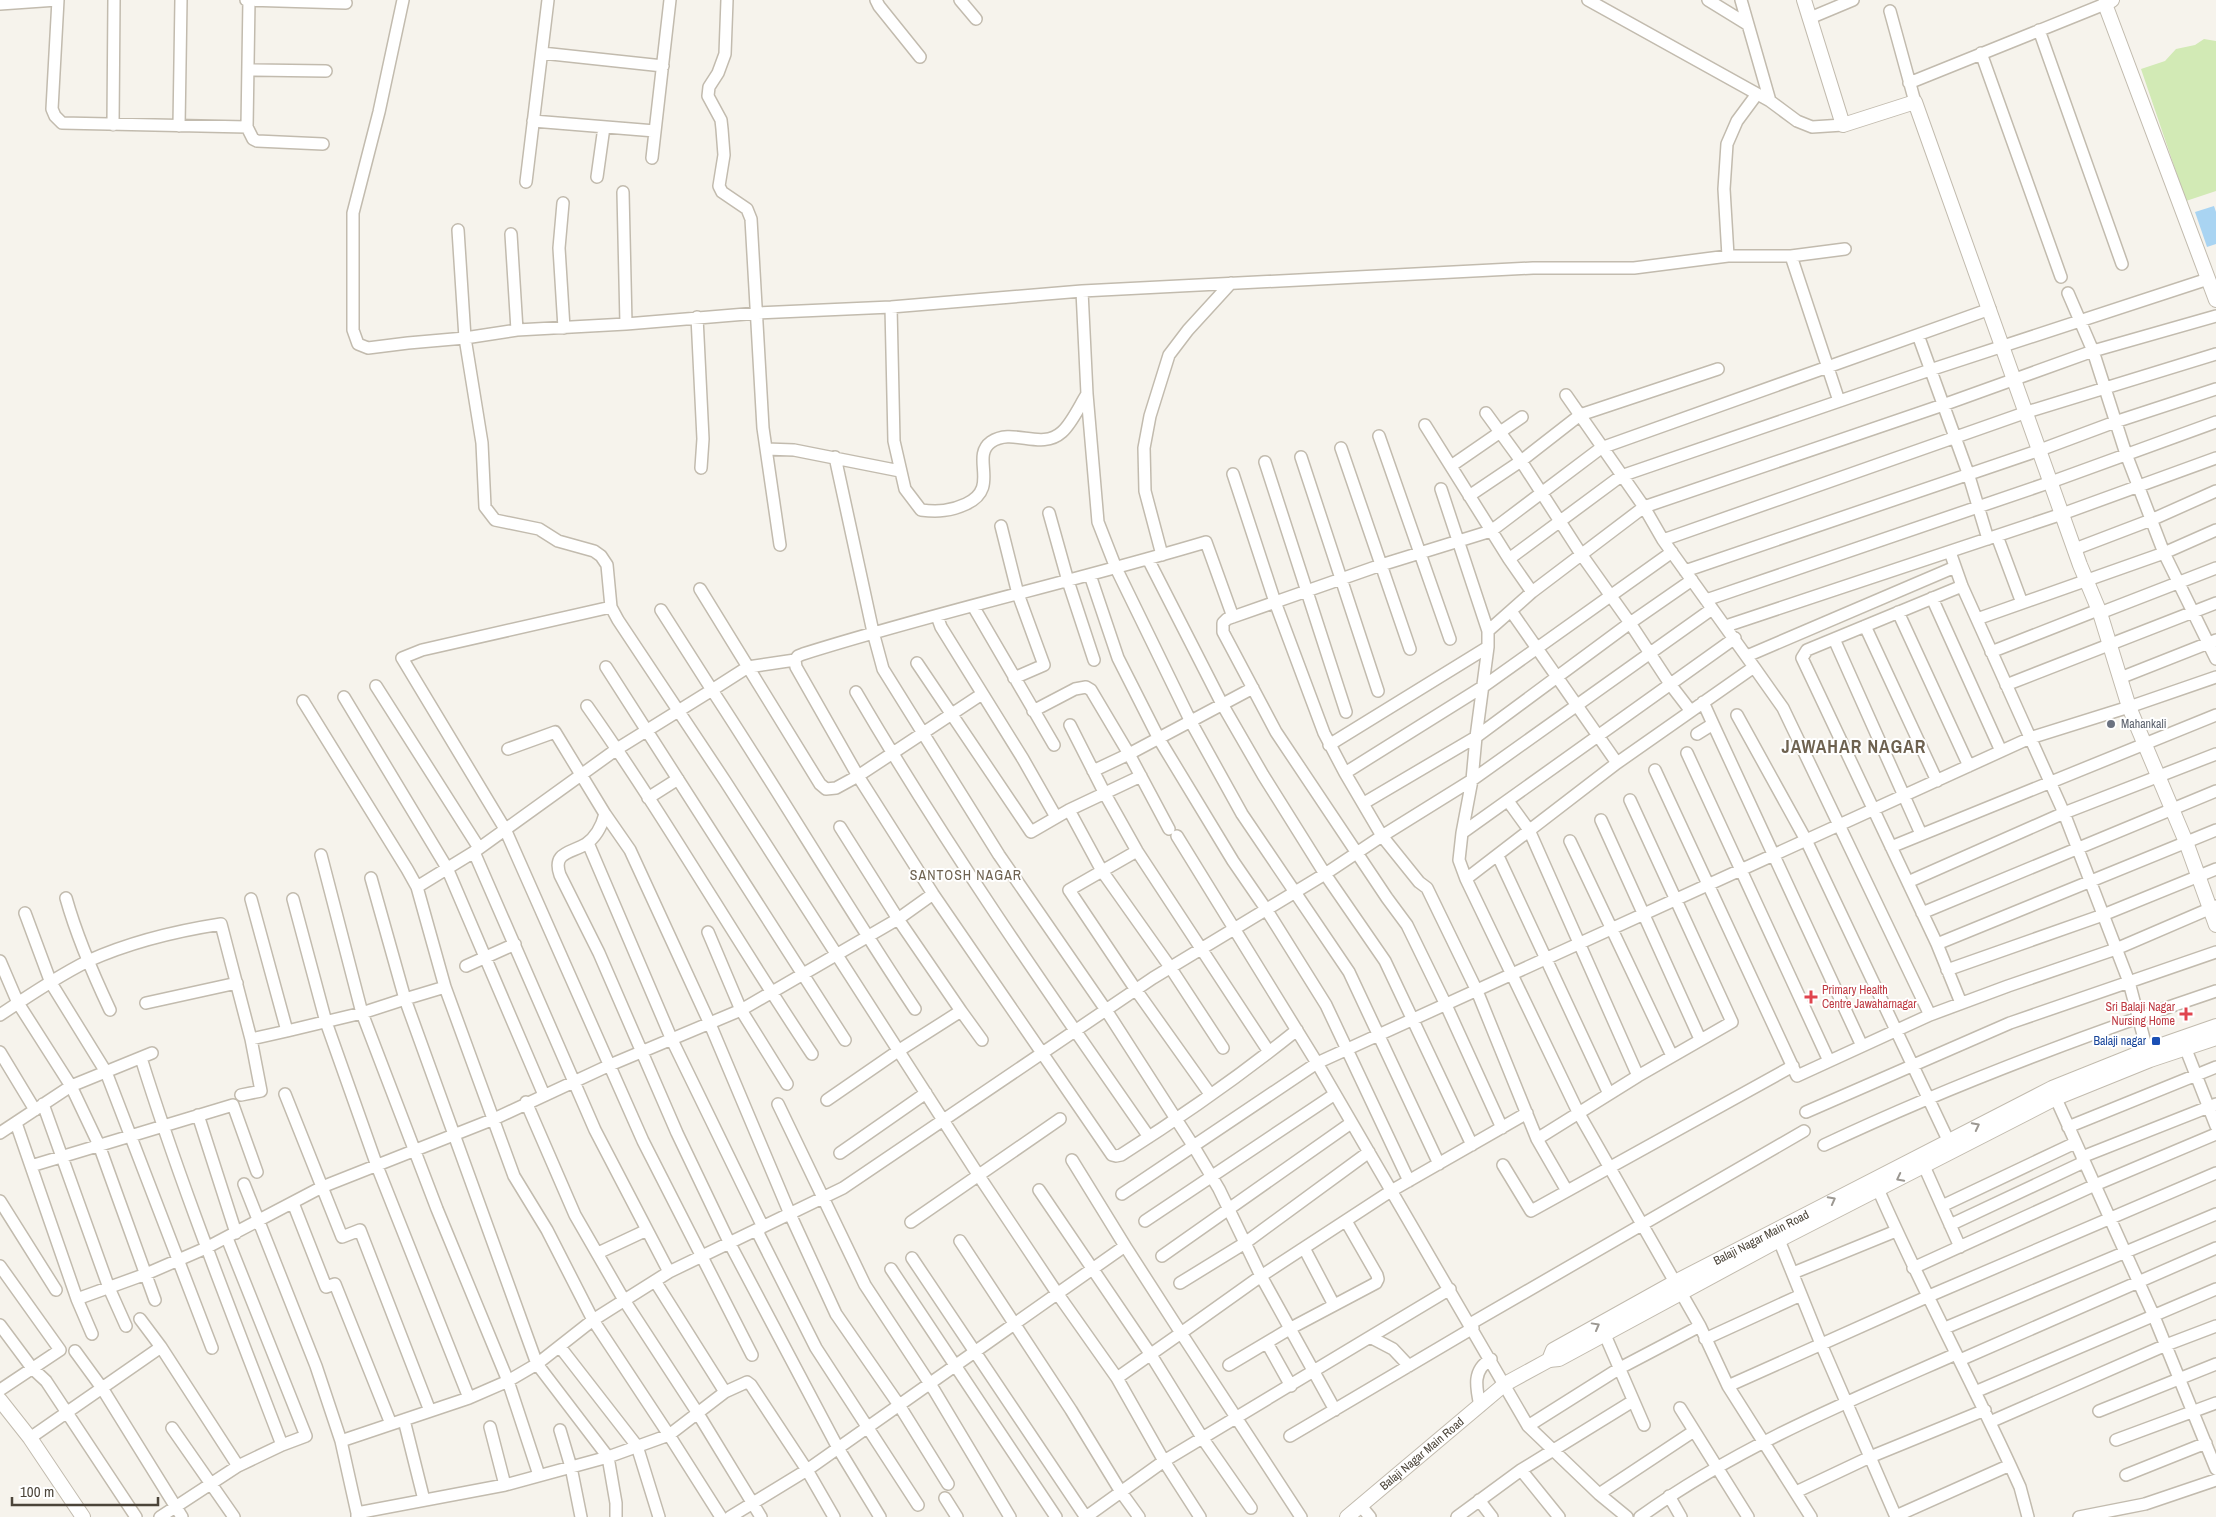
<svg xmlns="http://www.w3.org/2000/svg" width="2216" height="1517" font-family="'Archivo Narrow',sans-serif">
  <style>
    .green { fill: #d2eab5 }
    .water { fill: #a9d4f2 }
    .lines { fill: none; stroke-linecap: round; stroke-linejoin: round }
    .minor-casing { stroke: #c2bbae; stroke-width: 14 }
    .tertiary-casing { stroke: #c2bbae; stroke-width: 16 }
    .minor { stroke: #fff; stroke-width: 11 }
    .tertiary { stroke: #fff; stroke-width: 14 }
    .oneway { stroke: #9c9892 }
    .worship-dot { fill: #6b7280; stroke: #fff; stroke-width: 2 }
    .health-dot { fill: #e0444e; stroke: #fff; stroke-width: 2 }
    .transit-dot { fill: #1a4fb4; stroke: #fff; stroke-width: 2 }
    .labels { text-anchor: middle; stroke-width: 4; stroke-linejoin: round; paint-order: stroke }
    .worship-label { font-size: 12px; fill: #5b616d; stroke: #fff; text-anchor: start }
    .health-label { font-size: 12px; fill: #be3a42; stroke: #fff; text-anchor: start }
    .transit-label { font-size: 12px; fill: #164399; stroke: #fff; text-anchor: end }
    .street-label { font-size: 12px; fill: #4b4439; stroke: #fff }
    .neighbourhood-label { font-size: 14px; letter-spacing: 1px; fill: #6e6250; stroke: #fff }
    .district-label { font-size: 18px; font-weight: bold; letter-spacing: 1px; fill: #6e6250; stroke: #fff }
  </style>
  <rect width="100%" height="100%" fill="#f6f3ec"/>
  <!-- green -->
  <path class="green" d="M2204,39L2216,41V191L2186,201L2141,69L2165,61L2176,49L2195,45Z"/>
  <!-- water -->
  <path class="water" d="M2214,206L2216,212V244L2207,247L2195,212Z"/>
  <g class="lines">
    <defs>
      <path id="minor" d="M58,0L52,109L55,116L62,123L247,127
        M246,0L346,3
        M249,0L247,127L253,139L257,141L323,144
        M403,0L379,112L353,213V330L358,344L368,348L408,343L465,338L517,330L626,324L758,313L891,307L1082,291L1533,268H1634L1728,256L1724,189L1727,144L1737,121L1757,94
        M727,0L725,54L718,73L709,87L708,96L721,120L722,129L724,155L719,186L722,192L747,209L751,219L763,428L780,545
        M876,0L879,6L920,57
        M960,0L976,19
        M1588,0L1770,101L1797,121L1812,127L1843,125
        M1708,0L1747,24
        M1741,0L1770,101
        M0,4L57,0
        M1890,11L1915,102
        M1810,18L1853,0
        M2039,30L2122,264
        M542,53L663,66
        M1981,53L2061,277
        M248,70L326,71
        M1909,83L2105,4
        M533,121L655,131
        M113,125L114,0
        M179,126L181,0
        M652,158L670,0
        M597,177L604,127
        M526,182L548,0
        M623,192L626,324
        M563,203L559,248L564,328
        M458,230L465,338L482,443L485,507L495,520L539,529L558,541L594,551L601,556L607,565L611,607L618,620L725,781L979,1176L1057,1293L1117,1378L1164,1461L1200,1517
        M511,234L517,330
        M1728,256H1791L1845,249
        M1791,256L1839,401
        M1082,291L1087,394L1098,522L1116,568L1191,722L1242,814L1349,972L1439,1164
        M2068,293L2093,351L2126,454L2164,553L2216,659
        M891,307L894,441L905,489L921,510C938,512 951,511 966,504C1001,488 970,457 991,442C1013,427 1041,451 1062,432C1072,423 1080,405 1087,394
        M697,317L703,439L701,468
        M1918,335L1968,473L1988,539
        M1486,413L1521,461L1581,554L1630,623L1670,684L1690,710
        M1425,425L1509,559L1532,592
        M1379,436L1450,639
        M1341,448L1410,649
        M766,449L794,450L900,471
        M835,457L873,632L883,669L999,855L1106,1010L1194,1147L1219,1189L1261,1276L1335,1410
        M1301,457L1378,691
        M1265,462L1346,712
        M1451,466L1522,417
        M1233,474L1275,602L1324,733L1345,773L1484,686L1672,552
        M1441,489L1488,631
        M1469,496L1521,461L1580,415L1718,369
        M1049,513L1068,581L1094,660
        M1001,526L1018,594L1044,665L1014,678
        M1997,536L2022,603
        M1663,540L2027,412L2216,354
        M2075,549L2151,520L2216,491
        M1950,552L1962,586L2064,813L2129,982L2147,1050
        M1162,555L1145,491L1144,448L1150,416L1169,355L1188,330L1231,283
        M1148,559L1222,704L1263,775L1325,874L1385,961L1472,1145
        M1509,559L1621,476L1930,370L2208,279
        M1685,571L2040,450L2115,422L2216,389
        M1090,575L1118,658L1159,739L1233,861L1266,909L1326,1005L1409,1181
        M700,589L748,667L795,660L798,656L803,654C936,612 1072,582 1206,542L1233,617
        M1932,598L2001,751
        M1706,600L2051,482L2216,422
        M973,606L1054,745
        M611,607L422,650L402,658L505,829L643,1141L752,1355
        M661,610L712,690L617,749L474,852L417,887L445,987L514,1176L547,1230L593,1320L669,1435L721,1517
        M1511,611L1617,763
        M1898,612L1969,766
        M2100,613L2216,568
        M937,616L941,627L1023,759L1056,817
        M1977,619L2164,553L2216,530
        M1726,626L2062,514L2216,458
        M1865,626L1937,781
        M1834,639L1921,834
        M1991,652L2098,610
        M1747,656L1955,567
        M795,660L796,667L858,776L933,894L1112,1155L1116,1156L1121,1155C1181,1117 1241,1075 1297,1030
        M917,663L1031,832L1069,810L1141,776
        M606,667L845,1040
        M1754,667L1783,708L1930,1015
        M2120,678L2216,640
        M2006,685L2216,603
        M376,686L479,848
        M856,692C946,846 1048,992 1149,1137
        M344,697L447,868L544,1095
        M303,701L407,869L417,887
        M587,706C666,818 735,939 812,1054
        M1033,711L1075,689L1086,687L1091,690L1129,754L1093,771
        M1737,715L1806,840L1948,1140
        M1713,724L1862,1046
        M1070,725L1105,794L1137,851L1269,1052
        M1697,734L1713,724L1703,702
        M1329,745L1488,647
        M508,749L555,732L605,814C602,825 596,837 586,844C571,853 552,852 560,875L599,953L677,1133L730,1244L838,1448L880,1517
        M1687,753L1829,1061
        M1655,770L1797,1076L1930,1015L2008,986L2116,949L2216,906
        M1345,773L1382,836L1472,780L1712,609
        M648,798L678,779
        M1508,801L1529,830L1638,1076
        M1364,803L1476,737L1630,623L1692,580
        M1069,810L1102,871L1170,967L1223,1048
        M605,814L630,850L710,1024L790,1214L836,1314L899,1405L948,1484
        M1601,820L1700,1039
        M1169,829L1129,754L1253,688
        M1462,833L1735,638
        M1177,836L1317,1063L1528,1426L1599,1494L1627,1517
        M1570,841L1672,1056
        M588,843L672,1040L763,1227
        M1891,847L2216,715
        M1137,851L1069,890L1136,990L1210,1094
        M474,852L595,1130L669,1272
        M321,855L362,1013L437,1209L508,1381L469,1398L341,1441L357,1513
        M1498,856L1609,1094
        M371,878L405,999L445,987
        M1466,879L1617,763L1754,667L1663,540L1644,507L1566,395
        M1908,882L2064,813L2216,754
        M66,898C77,937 93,974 110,1010
        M251,899L287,1031L362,1013L405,999L537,1364L608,1457L616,1503V1517
        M293,899L326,1022L377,1166L469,1398
        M25,913L51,983L106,1072L212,1348
        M1922,913L2216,791
        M708,932L741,1010L787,1084
        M1937,944L2216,830
        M0,961L18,1003L71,1086L99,1145L155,1300
        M466,966L515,944
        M1947,970L2103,915L2216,869
        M146,1003L237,983
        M1961,1003L1937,944L1802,658L1807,650L1962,586
        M915,1009C845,904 781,795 712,690L748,667L820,784L826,789L836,788L858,776L982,694
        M961,1011L982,1040
        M0,1015C28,996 58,976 88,961C130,942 176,931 221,924L251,1039L261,1091L241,1095
        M251,1039L287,1031
        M2185,1047L2216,1126
        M0,1052L35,1110
        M141,1058C182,1189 233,1316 282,1445
        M2053,1092L2153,1314L2216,1469
        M285,1094L342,1237L360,1230L430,1411
        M827,1100L898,1051L961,1011L898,919L840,827
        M526,1102L575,1215L624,1300L697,1412L761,1517
        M43,1104L109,1288L126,1326
        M778,1104L865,1285L934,1390L1010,1517
        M1806,1112L2010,1023L2216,952
        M198,1115L236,1233
        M16,1123L77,1299L92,1334
        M2068,1127L2216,1067
        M1502,1128L1446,1005L1407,925L1387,898L1276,732L1223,632V623L1227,619L1381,565L1491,531L1601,448L1990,309
        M0,1133L71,1086L152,1053
        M1537,1139L1638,1076L1732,1022L1630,800
        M1824,1145C1951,1085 2082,1036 2216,991
        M840,1153L926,1093
        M2082,1157L2216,1104
        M1072,1160L1125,1246
        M1503,1165L1531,1211L1793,1066
        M31,1166L233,1105L257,1172
        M1924,1166L1960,1247
        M244,1184L316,1366L341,1441
        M1878,1189C1919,1283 1967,1372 2010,1465L2020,1487L2028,1517
        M1039,1190L1151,1355L1203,1439L1251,1508
        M1122,1194L1317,1063L2030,738L2129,707L2216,677
        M0,1201L56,1290
        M293,1203L326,1287L335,1284L391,1424
        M1942,1206L2075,1143
        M1145,1221L1335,1094
        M911,1222L1060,1119
        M1950,1225L2084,1162
        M757,1231L816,1348L918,1505
        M227,1238L306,1436L282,1445L238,1466
        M1779,1240L1821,1344L1896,1517
        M960,1241L1071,1410L1121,1492L1139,1517
        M1304,1248L1334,1305
        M598,1253L647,1230
        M1162,1256L1351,1123
        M912,1258L1085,1516
        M0,1266L60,1350L0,1390
        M1913,1268L2095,1185L2216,1134
        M891,1269L1056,1517
        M1793,1273L1896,1231
        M655,1281L725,1392
        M1180,1283L1245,1243L1369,1152
        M77,1299L146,1274L206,1248L322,1187L494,1119L610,1065L741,1010L898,919L933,894
        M140,1319L161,1347
        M1470,1324L1804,1131
        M0,1325L32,1368L46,1381L136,1517
        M1945,1328L2216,1214
        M1605,1335L1644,1425
        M1370,1337L1450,1289
        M1705,1339L1801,1295
        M1267,1343L1291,1386
        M560,1347L637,1446L659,1517
        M75,1351L102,1388L182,1517
        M1960,1360L2216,1248
        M1229,1365L1291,1328L1376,1283L1378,1279L1377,1275L1346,1221
        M1117,1378L1181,1333L1301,1517
        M1728,1386L1929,1296L2216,1173
        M1975,1392L2216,1289
        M1480,1406C1476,1387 1472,1370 1491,1359
        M1680,1408L1748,1517
        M2099,1411L2216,1364
        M404,1420L424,1500
        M1990,1422L2166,1345L2216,1326
        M1528,1426L1620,1368L1700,1326
        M490,1427L505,1485
        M172,1428L234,1517
        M560,1430L571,1467L581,1517
        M1290,1436L1473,1328
        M30,1438L161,1347L238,1466L160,1517
        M2116,1440L2216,1403
        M539,1475L508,1381L537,1364L593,1320L669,1272L843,1188L1153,978L1325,874L1382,836L1419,882L1427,888L1477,991L1537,1139L1567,1191
        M2126,1475L2206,1443
        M1796,1492L1870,1457L1985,1410
        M1599,1494L1694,1431
        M1669,1496L1681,1517
        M945,1498L957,1517
        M1479,1500L1492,1517
        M1361,1506L1370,1517
        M1896,1516L2010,1465
        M357,1517V1513L505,1485L608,1457L669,1435L725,1392L747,1382L751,1385L807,1470L834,1517
        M730,1517L807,1470L1125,1246L1181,1333L1261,1276L1391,1191L1527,1113
        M1086,1517L1164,1461L1370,1337L1393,1349L1409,1366
        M1457,1517L1521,1470
        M1559,1517L1521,1470L1633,1401
        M1640,1517C1737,1447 1847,1402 1956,1354
        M1811,1517L1728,1386L1700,1326L1578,1112L1466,879L1459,860L1462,833L1472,780L1476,737L1488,647V631L1532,592L1644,507L1943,405L2093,351L2216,316
        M2079,1517L2145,1504L2216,1480"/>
      <g id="tertiary">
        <path d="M1804,0L1843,125L1915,102L2080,565L2100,613L2129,707L2186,842L2216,925"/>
        <path d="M2112,0L2105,4L2216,300"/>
        <path d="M1549,1360L1559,1359L1779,1240L2056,1098L2150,1060L2216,1038"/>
        <path d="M0,1400L30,1438L83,1517"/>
        <path id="s1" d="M1347,1517L1505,1384L1549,1360L1553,1350L1675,1282L2052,1088L2147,1050L2216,1026"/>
      </g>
    </defs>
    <!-- minor casing -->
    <use href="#minor" class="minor-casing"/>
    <!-- tertiary casing -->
    <use href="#tertiary" class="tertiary-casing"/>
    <!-- minor -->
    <use href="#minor" class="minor"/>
    <!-- tertiary -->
    <use href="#tertiary" class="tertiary"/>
  </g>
  <!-- one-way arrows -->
  <defs><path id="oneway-chevron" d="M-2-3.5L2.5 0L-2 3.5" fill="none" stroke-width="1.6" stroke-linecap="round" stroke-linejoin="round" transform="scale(1.25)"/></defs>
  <g class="oneway">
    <use href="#oneway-chevron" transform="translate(1976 1126) rotate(-27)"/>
    <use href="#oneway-chevron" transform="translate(1900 1178) rotate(153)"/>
    <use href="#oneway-chevron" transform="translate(1832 1200) rotate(-28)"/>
    <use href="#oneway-chevron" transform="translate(1596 1326) rotate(-29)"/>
  </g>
  <!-- markers -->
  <circle class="worship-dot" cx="2111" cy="724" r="5"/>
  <g class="health-dot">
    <path d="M1808.5 989.5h5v5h5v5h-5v5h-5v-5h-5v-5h5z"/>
    <path d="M2183.5 1006.5h5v5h5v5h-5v5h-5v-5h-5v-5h5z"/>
  </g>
  <rect class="transit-dot" x="2151" y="1036" width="10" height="10" rx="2.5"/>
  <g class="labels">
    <!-- worship labels -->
    <g class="worship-label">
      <text x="2121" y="728">Mahankali</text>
    </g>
    <!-- health labels -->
    <g class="health-label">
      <text x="1822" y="994">Primary Health<tspan x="1822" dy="14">Centre Jawaharnagar</tspan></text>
      <text x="2175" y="1011" text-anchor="end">Sri Balaji Nagar<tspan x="2175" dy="14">Nursing Home</tspan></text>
    </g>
    <!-- transit labels -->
    <g class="transit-label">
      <text x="2146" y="1045">Balaji nagar</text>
    </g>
    <!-- street labels -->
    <g class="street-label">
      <text dy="4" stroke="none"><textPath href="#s1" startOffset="504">Balaji Nagar Main Road</textPath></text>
      <text dy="4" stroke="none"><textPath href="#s1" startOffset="98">Balaji Nagar Main Road</textPath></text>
    </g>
    <!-- neighbourhood labels -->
    <g class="neighbourhood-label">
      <text x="966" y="880">SANTOSH NAGAR</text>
    </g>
    <!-- district labels -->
    <g class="district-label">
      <text x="1854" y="753">JAWAHAR NAGAR</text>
    </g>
  </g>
  <!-- scale -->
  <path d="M12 1497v8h146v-8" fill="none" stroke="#4b4439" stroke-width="2.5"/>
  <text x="20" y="1497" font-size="15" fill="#4b4439" stroke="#ffffff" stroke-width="4" paint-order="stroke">100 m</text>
</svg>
